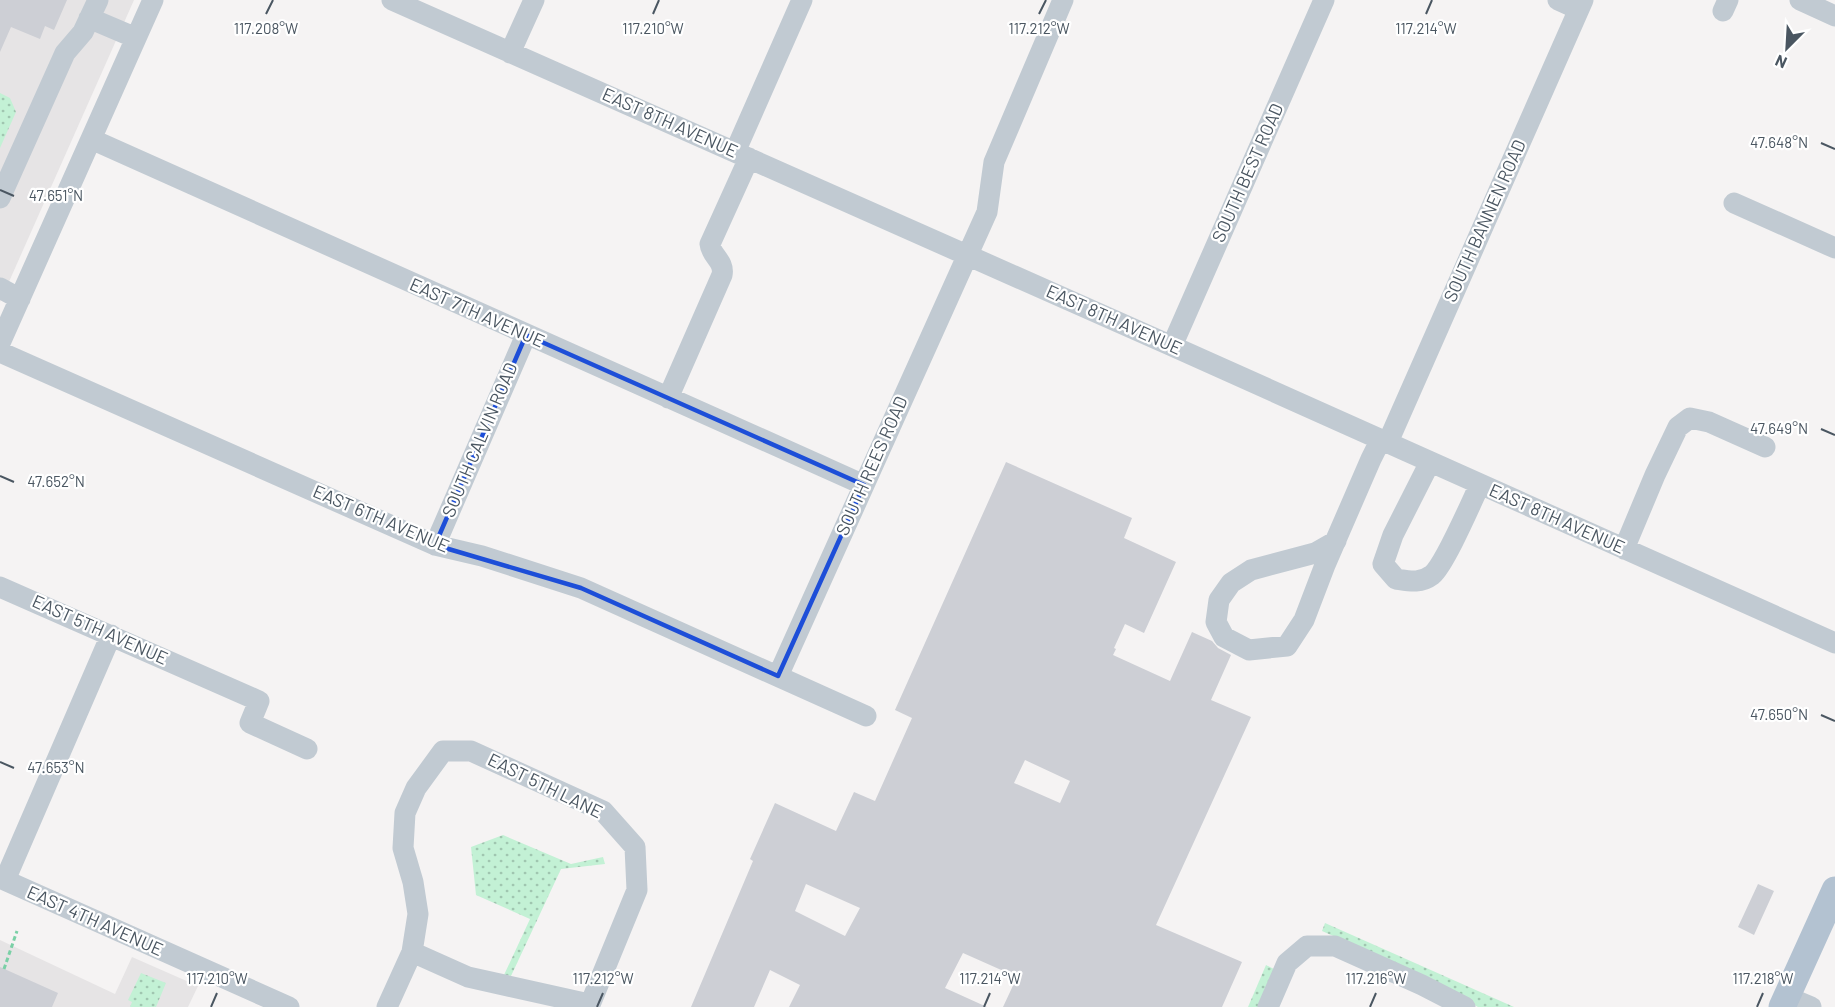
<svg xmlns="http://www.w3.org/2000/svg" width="1835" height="1007" font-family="Barlow,sans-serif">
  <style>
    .education { fill: #e6e4e5 }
    .grass { fill: url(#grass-dots) }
    .building { fill: #cdcfd5; fill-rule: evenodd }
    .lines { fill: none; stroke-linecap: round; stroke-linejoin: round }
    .path { stroke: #7ad0a6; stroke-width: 3; stroke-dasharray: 4.5 3; stroke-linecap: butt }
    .minor { stroke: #c1cad2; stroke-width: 21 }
    .major { stroke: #b3c2d1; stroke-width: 27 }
    .marked { fill: none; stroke: #1d4ed8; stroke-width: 4.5; stroke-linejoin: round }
    .ticks { fill: none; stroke: #4a5661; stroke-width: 2 }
    .labels { text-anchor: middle; stroke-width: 4.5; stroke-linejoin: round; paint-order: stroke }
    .street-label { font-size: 18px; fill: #4a5661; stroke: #fff }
    .ticks-label { font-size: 15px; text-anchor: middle; fill: #4a5661; stroke: #fff; stroke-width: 4.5; stroke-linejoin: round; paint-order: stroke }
  </style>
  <defs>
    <pattern id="grass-dots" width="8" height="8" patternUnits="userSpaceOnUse" patternTransform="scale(1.5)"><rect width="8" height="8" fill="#c3f1d5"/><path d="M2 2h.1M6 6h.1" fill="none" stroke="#a0c6b0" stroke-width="1.8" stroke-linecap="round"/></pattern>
  </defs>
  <rect width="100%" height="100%" fill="#f5f3f3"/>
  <!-- education -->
  <path class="education" d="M0,0H134L0,302Z
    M0,940L115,994L132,957L198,986L188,1007H0Z"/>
  <!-- grass -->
  <path class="grass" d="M0,93L10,98L16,112L0,148Z
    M503,835L571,864L603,857L605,864L561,869L511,976L504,975L530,919L476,895L471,847Z
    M1325,923L1514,1007H1478L1412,971L1322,931Z
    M1266,965L1276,970L1260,1007H1248Z
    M141,973L166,983L156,1007H130L132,1002L128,1000Z"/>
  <!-- building -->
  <path class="building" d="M0,0H67L54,30L45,26L40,39L11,27L0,52Z
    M1006,462L1132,518L1124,538L1176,562L1144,633L1125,624L1114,648L1116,649L1113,655L1170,681L1192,632L1212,641L1218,648L1231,655L1211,700L1251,717L1156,925L1242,962L1222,1007H1003L1017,977L963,953L945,988L987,1007H789L800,985L770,970L754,1007H691L753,861L750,859L775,803L836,831L854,792L875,801L912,718L895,710ZM1025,760L1070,781L1060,803L1014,783ZM806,884L860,908L845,936L795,911Z
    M1758,884L1774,891L1754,935L1738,927Z
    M0,967L58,993L52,1007H0Z"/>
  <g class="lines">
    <!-- path -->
    <path class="path" d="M4,969L17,931"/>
    <!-- minor -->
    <path class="minor" d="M392,0L1172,346L1835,643
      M1558,0L1578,9
      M1800,0L1835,16
      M1723,11L1728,0
      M89,18L136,38
      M510,53L534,0
      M91,139L864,485
      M735,152L802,0
      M0,198L65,53L83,32L98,0
      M1734,203L1835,248
      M0,288L20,299
      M0,343L153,0
      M1172,346L1324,0
      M0,352L435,545L482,556L581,588L866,716
      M668,398L722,275C725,261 711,256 710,244L749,158
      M1388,442L1583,0
      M1430,462L1393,535L1383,564L1396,579C1409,581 1420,584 1432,575C1445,564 1471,503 1480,484
      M1336,541L1315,553L1251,570L1231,583L1219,600L1216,622L1224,637L1249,650L1287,646L1304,620L1325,565L1371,459L1381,439
      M435,545L526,335
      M1624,549L1655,475L1678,427L1690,418L1709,422L1765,447
      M0,587L259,701L250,723L307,749
      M778,676L987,212L994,162L1063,0
      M0,878L289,1007
      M5,880L111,635
      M412,952L468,977L589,1004
      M1787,997L1811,1007
      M387,1007L412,952L418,914L413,882L403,848L405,813L416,788L443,751H471L603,811L635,847L637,890L589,1007
      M1268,1007L1287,963L1307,946H1335L1422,985L1465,1007"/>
    <!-- major -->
    <path class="major" d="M1782,1007L1835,890"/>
  </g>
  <!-- marked area -->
  <path class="marked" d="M526,335L864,485L778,676L581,588L435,545Z"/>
  <!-- ticks -->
  <path class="ticks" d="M266,14L273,0M653,14L659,0M1039,14L1046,0M1426,14L1432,0M1821,143L1835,149M0,190L14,196M1821,429L1835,435M0,476L14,482M1821,715L1835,721M0,762L14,768M211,1007L217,993M597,1007L603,993M984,1007L990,993M1370,1007L1376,993M1757,1007L1763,993"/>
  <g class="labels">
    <!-- street labels -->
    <g class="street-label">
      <text transform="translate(670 123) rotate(24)" y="6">EAST 8TH AVENUE</text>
      <text transform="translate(1248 173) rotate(-66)" y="6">SOUTH BEST ROAD</text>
      <text transform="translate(1485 221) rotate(-66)" y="6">SOUTH BANNEN ROAD</text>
      <text transform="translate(477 313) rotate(24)" y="6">EAST 7TH AVENUE</text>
      <text transform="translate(1114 320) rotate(24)" y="6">EAST 8TH AVENUE</text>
      <text transform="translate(480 440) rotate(-67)" y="6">SOUTH CALVIN ROAD</text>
      <text transform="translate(872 466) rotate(-66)" y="6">SOUTH REES ROAD</text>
      <text transform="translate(381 519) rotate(23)" y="6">EAST 6TH AVENUE</text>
      <text transform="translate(1557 519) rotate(24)" y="6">EAST 8TH AVENUE</text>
      <text transform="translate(100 630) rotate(24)" y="6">EAST 5TH AVENUE</text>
      <text transform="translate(545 786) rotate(26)" y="6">EAST 5TH LANE</text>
      <text transform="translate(95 921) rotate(24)" y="6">EAST 4TH AVENUE</text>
    </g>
  </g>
  <g class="ticks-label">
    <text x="653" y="34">117.210°W</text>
    <text x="1039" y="34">117.212°W</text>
    <text x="1426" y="34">117.214°W</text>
    <text x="266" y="34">117.208°W</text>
    <text x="1779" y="148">47.648°N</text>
    <text x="56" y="201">47.651°N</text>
    <text x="1779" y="434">47.649°N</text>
    <text x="56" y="487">47.652°N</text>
    <text x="1779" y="720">47.650°N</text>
    <text x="56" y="773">47.653°N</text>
    <text x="217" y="984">117.210°W</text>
    <text x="603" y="984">117.212°W</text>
    <text x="990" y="984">117.214°W</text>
    <text x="1376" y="984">117.216°W</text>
    <text x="1763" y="984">117.218°W</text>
  </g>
  <!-- north arrow -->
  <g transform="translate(1787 48) rotate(204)" stroke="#ffffff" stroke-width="4.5" paint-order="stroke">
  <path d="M0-4.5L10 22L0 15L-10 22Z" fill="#4a5661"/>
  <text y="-9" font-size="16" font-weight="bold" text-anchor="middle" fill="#4a5661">N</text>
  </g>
</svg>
